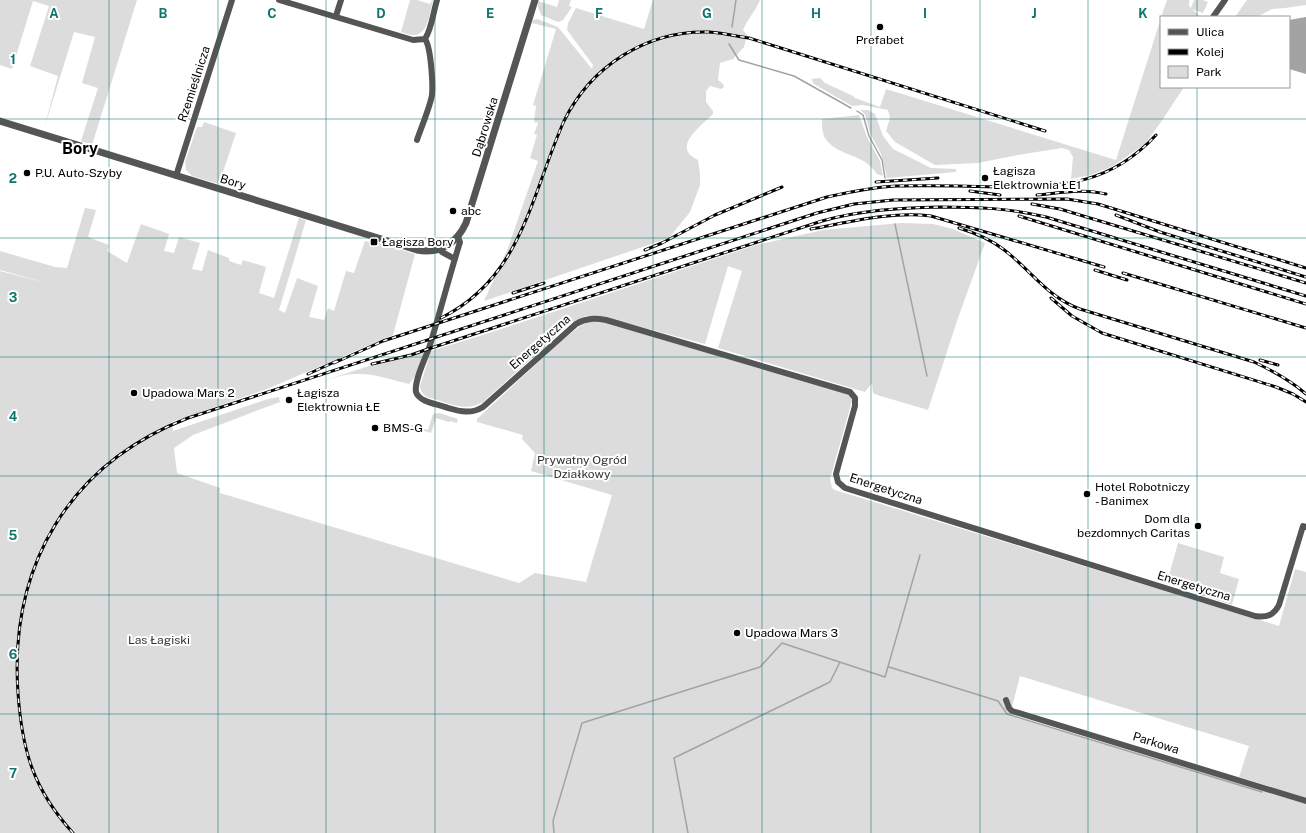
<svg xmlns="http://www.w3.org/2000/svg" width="1306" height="833" font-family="'Public Sans',sans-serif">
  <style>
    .green { fill: #dcdcdc }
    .water { fill: #a3a3a3 }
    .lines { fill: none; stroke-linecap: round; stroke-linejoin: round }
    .stream { stroke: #a3a3a3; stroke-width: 1.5 }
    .minor { stroke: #555; stroke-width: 6 }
    .tertiary { stroke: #555; stroke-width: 7 }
    .rail-casing { stroke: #000; stroke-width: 3 }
    .rail { stroke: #fff; stroke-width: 1.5; stroke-dasharray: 4.5; stroke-linecap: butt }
    .grid { fill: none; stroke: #0f766e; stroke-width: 1; stroke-opacity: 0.55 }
    .poi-dot { fill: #000; stroke: #fff; stroke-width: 1.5 }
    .labels { text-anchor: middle; stroke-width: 4; stroke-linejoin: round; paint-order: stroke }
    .poi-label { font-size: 12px; fill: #000; stroke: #fff; text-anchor: start }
    .street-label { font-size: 12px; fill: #000; stroke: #fff }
    .park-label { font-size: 12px; fill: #333; stroke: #fff }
    .district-label { font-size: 16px; font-weight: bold; fill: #000; stroke: #fff }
    .grid-label { font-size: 13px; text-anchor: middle; font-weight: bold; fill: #0f766e; stroke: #fff; stroke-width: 4; stroke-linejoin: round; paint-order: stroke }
  </style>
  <rect width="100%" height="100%" fill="#fff"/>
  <!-- green -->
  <path class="green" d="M0,0H137L92,145L81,141L98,88L82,83L95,37L74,32L44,129L58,76L30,66L49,6L33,1L12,69L0,65Z
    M410,0H417L430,4L432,0H433C430,12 428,36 413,35C409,35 405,33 401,32Z
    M559,0H571L569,6L572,7L563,20L558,22L541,15L538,7V1L557,7Z
    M653,0H760C755,12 748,18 743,30L747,35L744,47L733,59L720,63L718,80L723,84L724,87L721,89L710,86L706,91V102L713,111V114C705,122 681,140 688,152C690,156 695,158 698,160L700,173V185L690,212L669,238L484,301L508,248L538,161L530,158L537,135L534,134L538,123L534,122L536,106L533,105L556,29L532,23L533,20L537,19L558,27L592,69L593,65L567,30L568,23L576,8L644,29Z
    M1167,0H1189V6L1191,8L1194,0H1203L1208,2L1203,13L1192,9L1201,17H1161Z
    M1247,0H1306V5L1285,8L1272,9L1257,17H1235Z
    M1161,18V87H1184L1161,122L1145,144L1113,166L1091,175L1071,179L1073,157L1069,150L1062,148L1018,155L978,163L935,165L895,142L886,131L890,118L888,110L863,105L852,106L814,84L811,79L820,78L825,83L853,96L855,98L880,107L886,89L1116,160Z
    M860,110H868L875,114L883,136L893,149L931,168L956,169V172L887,178L881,154L870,133L865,114Z
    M859,115L867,137L880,161L883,176L877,174C863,152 837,157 825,138C822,133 822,125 822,119Z
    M204,122L236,133L219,184L192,176L186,170L185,162L197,127H202Z
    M85,208L96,210L88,237L109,245L107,251L127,263L141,224L169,234L164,251L174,253L179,237L200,243L192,269L202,271L208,250L229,258V261L241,265L243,260L266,267L259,293L274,298L299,218L306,220L279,310L285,313L297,278L318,286L309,317L324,320L328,308L334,311L346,271L354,273L365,241L375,244L376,242L415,254L393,335L267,389L172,422L173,431L268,399L279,397L280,402L193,435L174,448L177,473L220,488V493L519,583L535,573L586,582L612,495L531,471L535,453L522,439L523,435L477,422V419L560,342L580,326L589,322H601L847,393L850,396L852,401L830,479L832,488L835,490L1279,626L1295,569L1306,572V798L1239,777L1249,746L1020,676L1010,715L1306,803V833H0V271L50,284L0,270V251L55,267L67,268Z
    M901,223L933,224L953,229L985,243L957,321L928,410L877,395L873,393L872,383L865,392L718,348L742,271L728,266L705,344L600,316H586L571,323L483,402C464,413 447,402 427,397C422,394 421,391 420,386L431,351L486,334L756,245L823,230Z
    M425,352L417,374L409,384C392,380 374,373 356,374C343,374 329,379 316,383L369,366L406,358Z
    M439,413L458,419L457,423L450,421L449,422L436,418L431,433L404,425V423L428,430L433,414Z
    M1178,543L1224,557L1220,573L1239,579L1232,605L1167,583Z"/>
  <!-- water -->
  <path class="water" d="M1306,17V74L1289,69V20Z"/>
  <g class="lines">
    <!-- stream -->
    <path class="stream" d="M732,27L736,0
      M729,44L739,60L794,76L851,108
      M857,111L863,115L869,136L882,160L885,178
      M895,224L927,376
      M889,667L998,701L1007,714L1262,792
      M554,833L553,821L582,723L760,667L782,643L885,677L920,555
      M688,833L674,758L830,682L840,662"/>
    <!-- minor -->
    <path class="minor" d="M279,0L413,40L425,39
      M336,16L341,0
      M1213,17L1225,0
      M417,140C421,128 430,107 432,95C433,84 431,47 425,39C432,28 433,13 437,0
      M176,176L232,0
      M458,237L460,242C449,277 440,313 429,348C425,359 414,381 416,392C419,402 437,404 445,407C459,411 470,415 483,407L576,324C586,318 595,318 606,320L850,392L855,398V406L836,474L838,482L845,488L1255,616C1267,618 1274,615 1279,605L1303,526L1306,527
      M440,249L442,252L455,259
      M1006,700L1009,708L1012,711L1306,801"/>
    <!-- tertiary -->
    <path class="tertiary" d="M0,121L417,250C440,254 456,244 466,223L535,0"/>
    <defs>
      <path id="rail" d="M876,182L938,178
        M970,191L1000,195
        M1037,195C1060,193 1082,188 1106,194
        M1032,204L1060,209L1306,283
        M1116,215L1160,232L1306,277
        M1019,216L1306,304
        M959,228C975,233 990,239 1003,249C1030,269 1048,298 1080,309L1254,362C1273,371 1290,380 1306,394
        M811,229C850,222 892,211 931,216L1104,267
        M645,250L662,243L715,215L782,187
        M1095,270L1127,280
        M1123,273L1306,328
        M513,293L544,283
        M1051,298L1072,316L1102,333L1276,387L1293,394L1306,402
        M441,318C522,278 531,195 564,121C591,66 647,30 709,32C723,33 736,36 749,38L1045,131
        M1260,360L1278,365
        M334,363L383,341L827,197C850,192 873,187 896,186C931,185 965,186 1000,187C1063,187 1111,184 1156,135
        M372,364L411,355L428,349L822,221C861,210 899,208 940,207C978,207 1008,208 1046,217L1306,296
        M308,374L339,360
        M73,833C33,789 22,750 18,693C9,566 69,464 188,418L817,213L854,204L893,200L1067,199L1098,204L1306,268"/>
    </defs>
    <!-- rail casing -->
    <use href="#rail" class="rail-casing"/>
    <!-- rail -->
    <use href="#rail" class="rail"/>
  </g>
  <!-- grid -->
  <path class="grid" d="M109,0V833M218,0V833M326,0V833M435,0V833M544,0V833M653,0V833M762,0V833M871,0V833M980,0V833M1088,0V833M1197,0V17M1197,87V833M0,119H1306M0,238H1306M0,357H1306M0,476H1306M0,595H1306M0,714H1306"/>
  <!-- markers -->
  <g class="poi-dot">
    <circle cx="880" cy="27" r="4"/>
    <circle cx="27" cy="173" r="4"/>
    <circle cx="985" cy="178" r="4"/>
    <circle cx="453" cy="211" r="4"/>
    <rect x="370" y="238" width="8" height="8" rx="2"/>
    <circle cx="134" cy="393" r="4"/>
    <circle cx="289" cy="400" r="4"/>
    <circle cx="375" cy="428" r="4"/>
    <circle cx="1087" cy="494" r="4"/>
    <circle cx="1198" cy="526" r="4"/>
    <circle cx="737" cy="633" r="4"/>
  </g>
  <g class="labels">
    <!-- poi labels -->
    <g class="poi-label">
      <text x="880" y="44" text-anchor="middle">Prefabet</text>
      <text x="993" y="175">Łagisza<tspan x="993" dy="14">Elektrownia ŁE1</tspan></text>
      <text x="35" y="177">P.U. Auto-Szyby</text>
      <text x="461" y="215">abc</text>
      <text x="382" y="246">Łagisza Bory</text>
      <text x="142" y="397">Upadowa Mars 2</text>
      <text x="297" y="397">Łagisza<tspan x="297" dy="14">Elektrownia ŁE</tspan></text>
      <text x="383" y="432">BMS-G</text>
      <text x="1095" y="491">Hotel Robotniczy<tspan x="1095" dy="14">- Banimex</tspan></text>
      <text x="1190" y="523" text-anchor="end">Dom dla<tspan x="1190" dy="14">bezdomnych Caritas</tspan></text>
      <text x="745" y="637">Upadowa Mars 3</text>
    </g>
    <!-- street labels -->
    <g class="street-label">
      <text transform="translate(194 84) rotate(-72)" y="4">Rzemieślnicza</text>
      <text transform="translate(485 127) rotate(-73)" y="4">Dąbrowska</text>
      <text transform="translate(233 182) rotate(17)" y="4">Bory</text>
      <text transform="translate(540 342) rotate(-41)" y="4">Energetyczna</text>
      <text transform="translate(886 489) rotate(18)" y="4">Energetyczna</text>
      <text transform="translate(1194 586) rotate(17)" y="4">Energetyczna</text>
      <text transform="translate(1156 743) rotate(17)" y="4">Parkowa</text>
    </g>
    <!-- park labels -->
    <g class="park-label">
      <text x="582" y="464">Prywatny Ogród<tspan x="582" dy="14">Działkowy</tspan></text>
      <text x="159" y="644">Las Łagiski</text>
    </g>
    <!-- district labels -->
    <g class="district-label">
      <text x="80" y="154">Bory</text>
    </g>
  </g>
  <g class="grid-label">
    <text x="54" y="18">A</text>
    <text x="163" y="18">B</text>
    <text x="272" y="18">C</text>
    <text x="381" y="18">D</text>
    <text x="490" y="18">E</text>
    <text x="599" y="18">F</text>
    <text x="707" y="18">G</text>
    <text x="816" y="18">H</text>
    <text x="925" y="18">I</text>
    <text x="1034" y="18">J</text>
    <text x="1143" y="18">K</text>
    <text x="13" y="64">1</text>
    <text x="13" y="183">2</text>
    <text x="13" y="302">3</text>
    <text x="13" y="421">4</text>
    <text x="13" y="540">5</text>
    <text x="13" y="659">6</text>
    <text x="13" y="778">7</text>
  </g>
  <!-- legend -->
  <rect x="1160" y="16" width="130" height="72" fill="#ffffff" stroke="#999999"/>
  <rect x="1168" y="29" width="20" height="6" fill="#555555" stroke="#999999"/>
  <text x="1196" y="36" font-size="12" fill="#000000">Ulica</text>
  <rect x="1168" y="49" width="20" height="6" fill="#000000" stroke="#999999"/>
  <text x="1196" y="56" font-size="12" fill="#000000">Kolej</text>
  <rect x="1168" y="66" width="20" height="12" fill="#dcdcdc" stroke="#999999"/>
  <text x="1196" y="76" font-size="12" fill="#000000">Park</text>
</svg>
